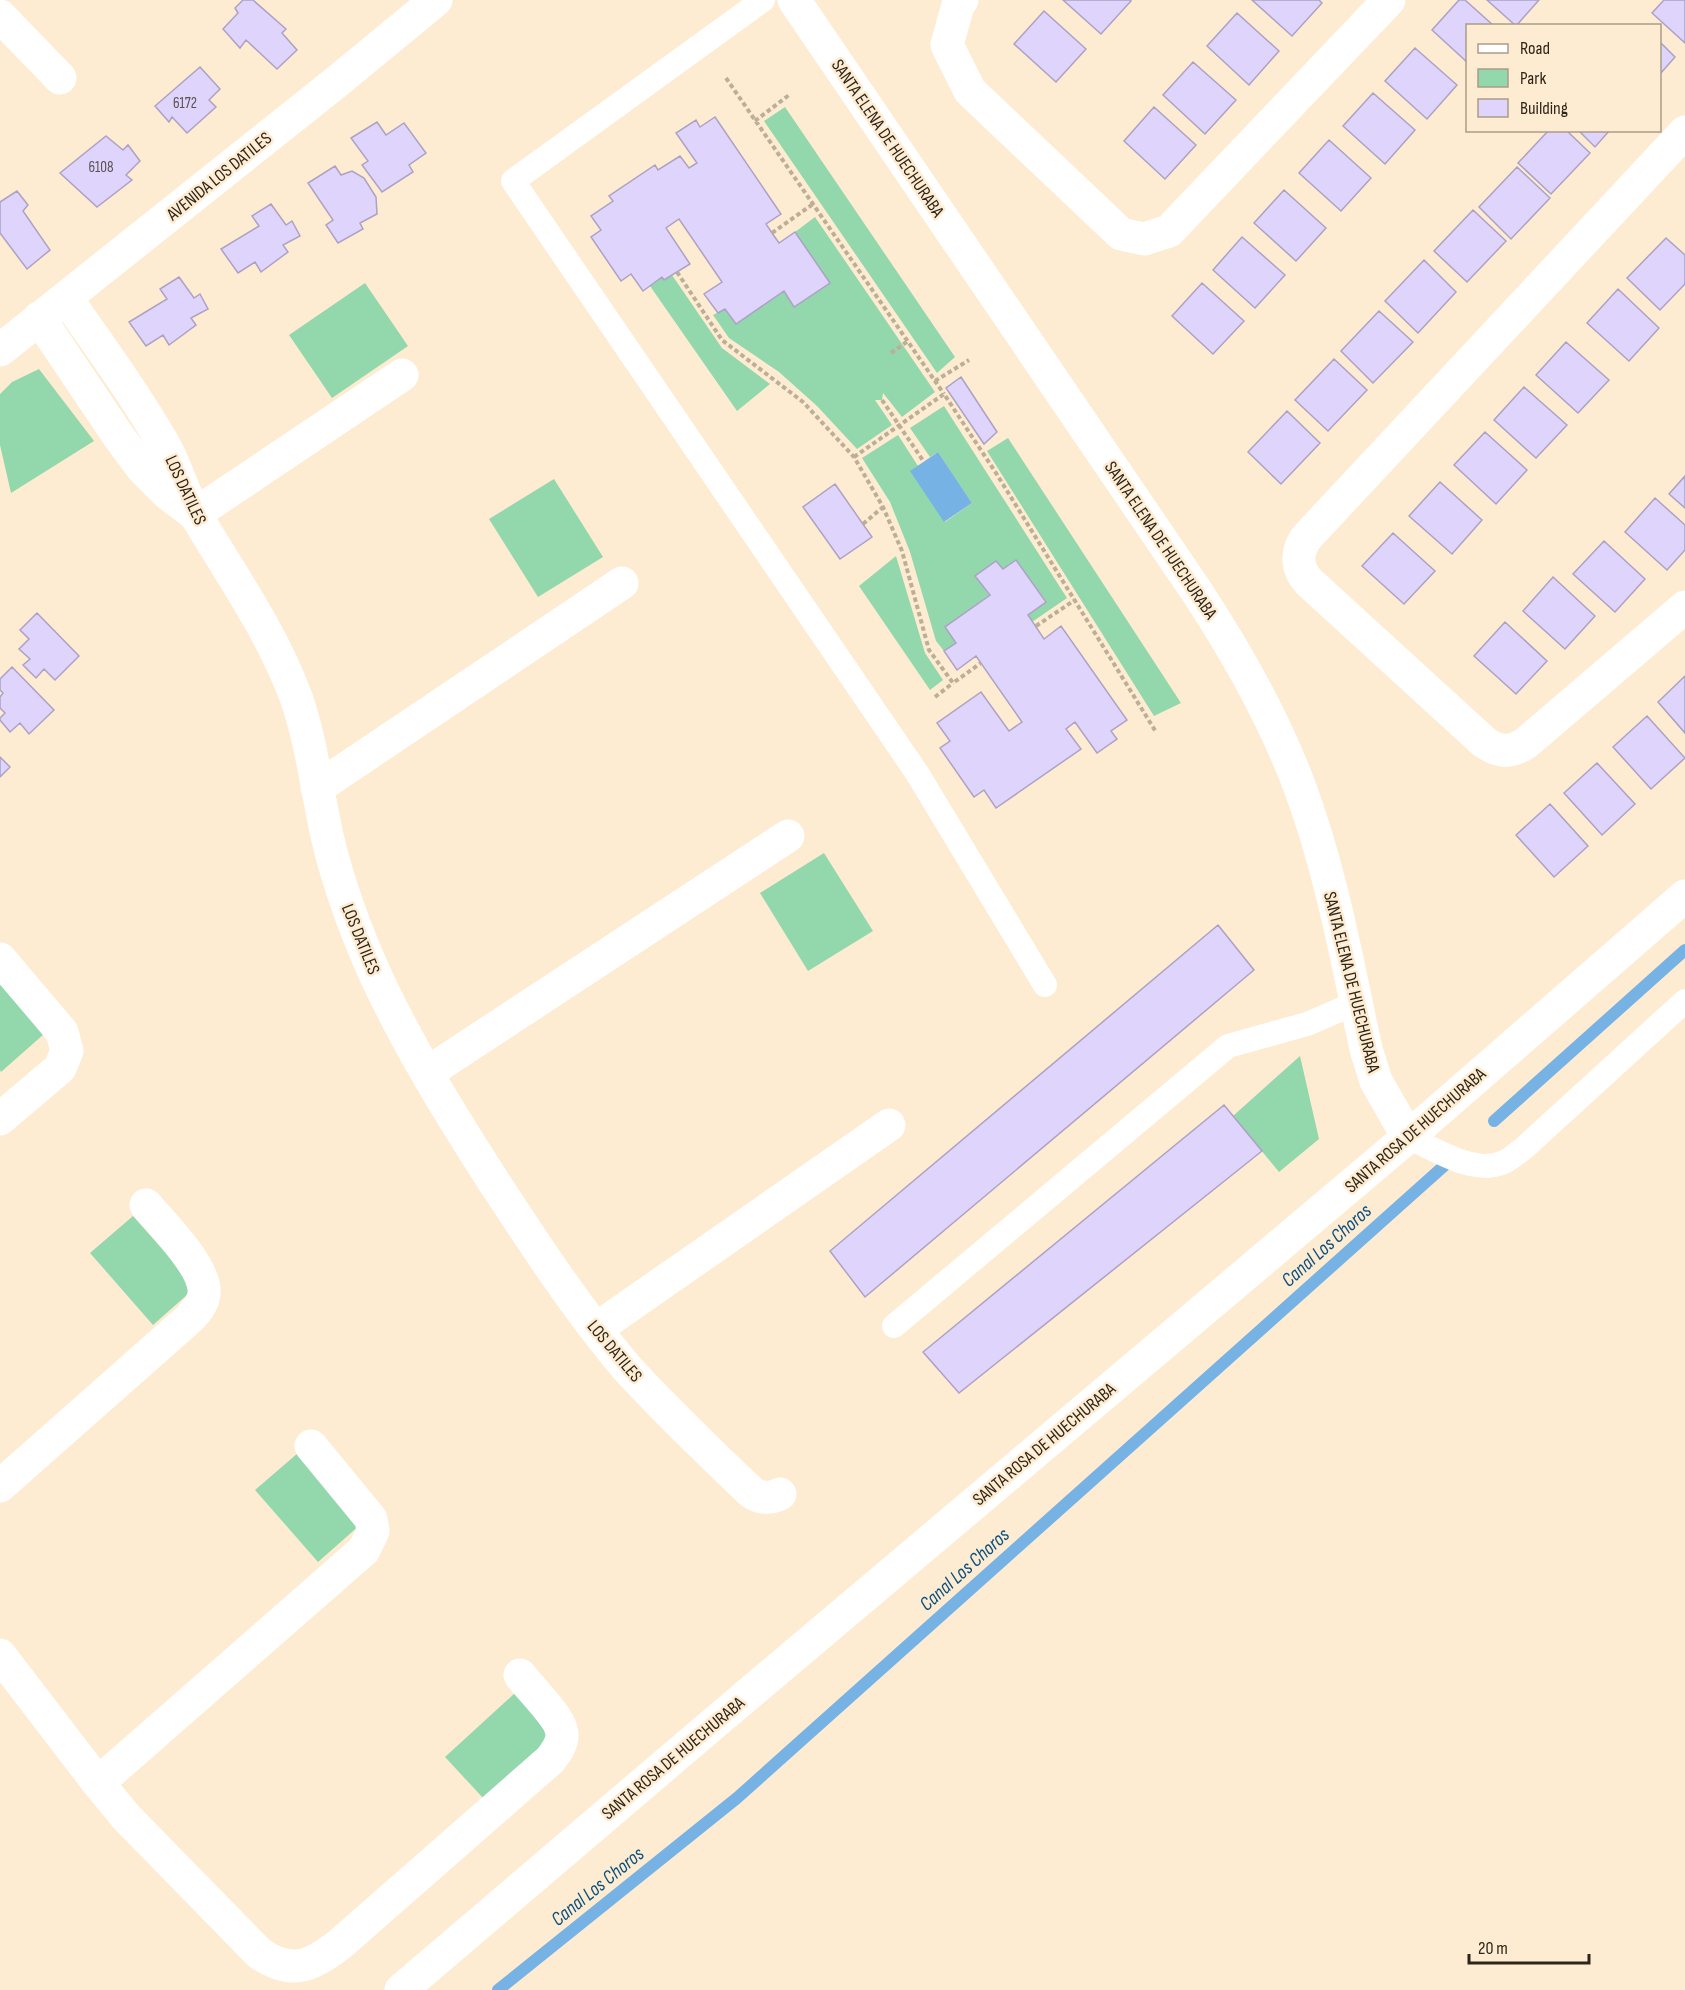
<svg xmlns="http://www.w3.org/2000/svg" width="1685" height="1990" font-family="'Sofia Sans Condensed',sans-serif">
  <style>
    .green { fill: #93d7ad }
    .water { fill: #77b2e4 }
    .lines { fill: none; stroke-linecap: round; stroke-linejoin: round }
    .stream { stroke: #77b2e4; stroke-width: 12 }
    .building { fill: #ded4fc; stroke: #aba2c4; stroke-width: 1.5 }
    .path { stroke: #bdae98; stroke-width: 4; stroke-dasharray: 4.5 3; stroke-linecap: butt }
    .lane { stroke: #fff; stroke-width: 24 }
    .street { stroke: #fff; stroke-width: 33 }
    .secondary { stroke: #fff; stroke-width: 33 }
    .labels { text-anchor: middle; stroke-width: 5; stroke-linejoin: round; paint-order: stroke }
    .number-label { font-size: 15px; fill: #595151 }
    .street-label { font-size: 18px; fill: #2d2518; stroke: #feecd2 }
    .water-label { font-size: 20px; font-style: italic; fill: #0b507f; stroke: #feecd2 }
  </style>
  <rect width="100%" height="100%" fill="#feecd2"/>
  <!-- green -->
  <path class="green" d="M785,107L955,357L937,373L764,121Z
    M815,217L935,392L902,417L883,393L882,400H875L892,425L857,449L817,406L779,372L729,338L713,315L725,309L736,324L784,291L794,307L830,283L795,232Z
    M672,275L722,348L770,384L737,411L650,286L662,277L664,280Z
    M365,283L408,346L332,398L289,335Z
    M39,369L94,441L11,493L0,445V394L12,382Z
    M944,406L1067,598L1032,622L1028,615L1046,601L1016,560L1003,569L996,561L976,576L989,595L945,627L956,643L944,651L936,641L910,552L890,502L862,458L898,435L918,466L911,471L945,522L972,503L938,452L930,457L910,428Z
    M1008,438L1181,703L1154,716L987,451Z
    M554,479L603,557L538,597L489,519Z
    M896,556L925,653L943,680L930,690L859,586Z
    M824,853L873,931L808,971L760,893Z
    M0,984L44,1034L1,1072L0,1070Z
    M1300,1056L1319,1139L1279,1172L1233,1116Z
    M133,1216L196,1287L153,1325L90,1253Z
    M298,1453L361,1524L318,1562L255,1490Z
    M515,1693L553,1736L484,1799L445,1757Z"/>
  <!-- water -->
  <path class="water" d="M938,452L972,503L944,522L910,471Z"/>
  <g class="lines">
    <!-- stream -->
    <path class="stream" d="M1494,1121L1685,950
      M498,1990L737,1798L1445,1165"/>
  </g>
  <!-- building -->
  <path class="building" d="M243,0H253L286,29L282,33L297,50L277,69L246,40L240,48L223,29L238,13L235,8Z
    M1063,0H1131V1L1101,34Z
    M1252,0H1319L1322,3L1292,36Z
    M1459,0H1465L1494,26H1468V63L1432,30Z
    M1487,0H1539L1516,26Z
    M1664,0H1685V43L1652,13Z
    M1044,11L1086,49L1056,82L1014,44Z
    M1237,13L1279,51L1249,85L1207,46Z
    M1660,42L1675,57L1660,74Z
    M1415,48L1457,85L1427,119L1385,81Z
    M1193,62L1236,100L1205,134L1163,95Z
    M200,67L220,89L209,100L216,107L187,133L172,117L169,122L155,106Z
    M1373,93L1415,130L1385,164L1343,126Z
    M1154,107L1196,145L1165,179L1124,141Z
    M715,117L781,214L766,224L772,233L779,243L795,232L830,283L794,307L784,291L736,324L725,309L718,313L704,294L722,282L679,219L666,228L690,264L664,280L662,277L643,291L631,274L621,281L591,237L601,230L591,216L613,201L609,196L655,165L658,170L680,156L689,168L697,163L676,133L696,120L700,127Z
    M377,122L386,135L404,123L426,153L409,165L413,172L382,192L362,165L368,161L351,138Z
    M1549,130H1566L1590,153L1551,194L1518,163Z
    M1578,130H1610L1595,147Z
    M106,136L123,150L128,145L140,161L126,175L132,180L97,207L60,173Z
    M1329,140L1371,178L1341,211L1299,173Z
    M335,166L341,175L352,171L364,178L376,197L377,214L360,223L363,229L338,243L326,225L333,220L308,183Z
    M1517,167L1550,198L1511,239L1479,207Z
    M1284,190L1326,228L1296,261L1254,223Z
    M17,191L28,205L23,211L50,250L27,269L0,233V202Z
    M271,204L286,225L292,221L300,236L283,245L288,252L261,272L255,262L238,273L221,249L259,226L252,216Z
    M1473,210L1506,241L1467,282L1434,251Z
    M1242,237L1285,275L1255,308L1213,270Z
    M1666,238L1685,255V284L1660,310L1627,278Z
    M1424,260L1456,292L1418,333L1385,301Z
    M179,277L194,298L200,294L208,309L191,318L196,325L169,345L163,335L146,346L129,322L167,299L160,289Z
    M1202,283L1244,321L1213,354L1172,316Z
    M1618,289L1659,328L1629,361L1587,323Z
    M1379,311L1413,342L1373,383L1341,351Z
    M1566,342L1609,380L1578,413L1536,375Z
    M1334,359L1367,390L1328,431L1295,400Z
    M961,377L997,432L984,444L946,388Z
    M1524,387L1567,425L1536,458L1494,420Z
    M1287,411L1320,443L1281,484L1248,452Z
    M1485,432L1527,470L1496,504L1454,465Z
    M1685,476V508L1669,494Z
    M1440,482L1482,520L1452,554L1409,516Z
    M835,484L872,537L840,559L803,507Z
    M1655,498L1685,525V550L1667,570L1625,532Z
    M1393,533L1435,571L1404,604L1362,566Z
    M1604,541L1645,579L1615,612L1573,574Z
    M1016,560L1046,602L1028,615L1044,639L1061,626L1127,720L1111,731L1117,739L1097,753L1075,722L1066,729L1081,749L996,808L984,790L974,797L940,748L950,741L937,723L981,692L1009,731L1022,722L976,656L957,670L944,651L956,643L945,627L990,595L975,576L996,561L1003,569Z
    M1553,577L1595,616L1565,649L1523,611Z
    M37,613L79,656L55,680L44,669L36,678L23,665L30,659L19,649L29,639L20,630Z
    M1505,622L1547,661L1516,694L1474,656Z
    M12,667L54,710L29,734L20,723L10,732L0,720V718L5,713L0,708V697L3,693L0,690V679Z
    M1685,676V733L1658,702Z
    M1647,716L1685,758L1651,789L1613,747Z
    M0,757L10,767L0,777Z
    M1597,763L1635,804L1602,835L1564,793Z
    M1550,804L1588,846L1554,877L1516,835Z
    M1218,925L1254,970L865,1297L830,1251Z
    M1224,1105L1262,1151L959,1393L923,1352Z"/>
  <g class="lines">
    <!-- path -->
    <path class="path" d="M726,78L944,394
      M755,121L789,95
      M772,233L813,204
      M677,272L722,340L803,402L854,457L883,507L902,551L929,650L953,683L981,663
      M891,353L908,341
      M935,381L969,360
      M882,400L924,462
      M854,457L944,394L996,473L1156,732
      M863,524L883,507
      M1036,626L1075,600
      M935,697L953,683"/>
    <!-- lane -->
    <path class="lane" d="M763,0L513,181L917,773L1045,985
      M1408,1137C1435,1149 1475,1176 1504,1162C1511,1159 1517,1153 1523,1149L1685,1001
      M894,1326L1228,1046L1307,1024L1356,1003"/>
    <!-- street -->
    <path class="street" d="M794,0L1197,592C1237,653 1273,716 1299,785C1331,870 1347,961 1366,1049L1376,1081L1408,1137
      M962,0L958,5L947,45L970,91L1121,234L1144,239L1169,231L1389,0
      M0,16L60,78
      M1685,132L1306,538C1296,553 1296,568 1309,582L1484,742C1499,753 1511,753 1526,743L1685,607
      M66,298C99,345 134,393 163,443C177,467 184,496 198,519C233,577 272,633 296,697C312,743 317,792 328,840C339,886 355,929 374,972C407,1044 449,1112 492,1179C534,1243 576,1308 626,1367C665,1410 708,1451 750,1491C760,1499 769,1499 780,1494
      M39,318L119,437L142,468L167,493L193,513
      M0,350L334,84L436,0
      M195,514L402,375
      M317,788L622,583
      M0,959L62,1032L67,1051L60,1068L0,1119
      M427,1073L788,836
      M596,1329L889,1125
      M0,1486L190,1318C196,1311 203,1304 204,1294C207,1268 163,1225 146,1205
      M0,1655L98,1783L127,1818L259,1953C291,1976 312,1966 340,1944L550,1760C557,1751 565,1741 561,1729C558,1716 529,1687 520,1675
      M98,1783L364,1550L373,1531L371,1519L311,1446"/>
    <!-- secondary -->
    <path class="secondary" d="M401,1990L713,1724L1408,1137L1685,896"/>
  </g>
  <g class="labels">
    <!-- number labels -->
    <g class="number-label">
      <text x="185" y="108">6172</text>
      <text x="101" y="172">6108</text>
    </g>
    <!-- street labels -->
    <g class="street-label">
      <text transform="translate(888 138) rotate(56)" y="6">SANTA ELENA DE HUECHURABA</text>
      <text transform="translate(219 176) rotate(-39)" y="6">AVENIDA LOS DATILES</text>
      <text transform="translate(186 490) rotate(65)" y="6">LOS DATILES</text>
      <text transform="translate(1161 540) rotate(56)" y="6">SANTA ELENA DE HUECHURABA</text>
      <text transform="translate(361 939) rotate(68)" y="6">LOS DATILES</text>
      <text transform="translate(1352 982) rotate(76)" y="6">SANTA ELENA DE HUECHURABA</text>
      <text transform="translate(1415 1130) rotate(-41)" y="6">SANTA ROSA DE HUECHURABA</text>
      <text transform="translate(615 1351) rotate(50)" y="6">LOS DATILES</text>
      <text transform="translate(1044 1444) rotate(-40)" y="6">SANTA ROSA DE HUECHURABA</text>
      <text transform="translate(673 1758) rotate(-40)" y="6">SANTA ROSA DE HUECHURABA</text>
    </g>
    <!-- water labels -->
    <g class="water-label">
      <text transform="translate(1326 1245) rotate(-42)" y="7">Canal Los Choros</text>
      <text transform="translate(964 1569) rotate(-42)" y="7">Canal Los Choros</text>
      <text transform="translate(597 1886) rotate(-39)" y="7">Canal Los Choros</text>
    </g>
  </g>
  <!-- legend -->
  <rect x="1466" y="24" width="195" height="108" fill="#feecd2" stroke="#aa9c88" stroke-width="1.5"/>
  <rect x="1478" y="44" width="30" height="9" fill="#ffffff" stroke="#aa9c88" stroke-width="1.5"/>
  <text x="1520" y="54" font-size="18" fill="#2d2518">Road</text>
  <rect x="1478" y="69" width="30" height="18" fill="#93d7ad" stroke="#aa9c88" stroke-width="1.5"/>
  <text x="1520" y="84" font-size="18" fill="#2d2518">Park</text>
  <rect x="1478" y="99" width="30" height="18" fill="#ded4fc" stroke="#aa9c88" stroke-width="1.5"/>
  <text x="1520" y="114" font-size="18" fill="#2d2518">Building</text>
  <!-- scale -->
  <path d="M1469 1954v9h120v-9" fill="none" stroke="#2d2518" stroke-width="3"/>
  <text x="1478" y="1954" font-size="18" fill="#2d2518" stroke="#feecd2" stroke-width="4.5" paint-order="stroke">20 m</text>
</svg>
